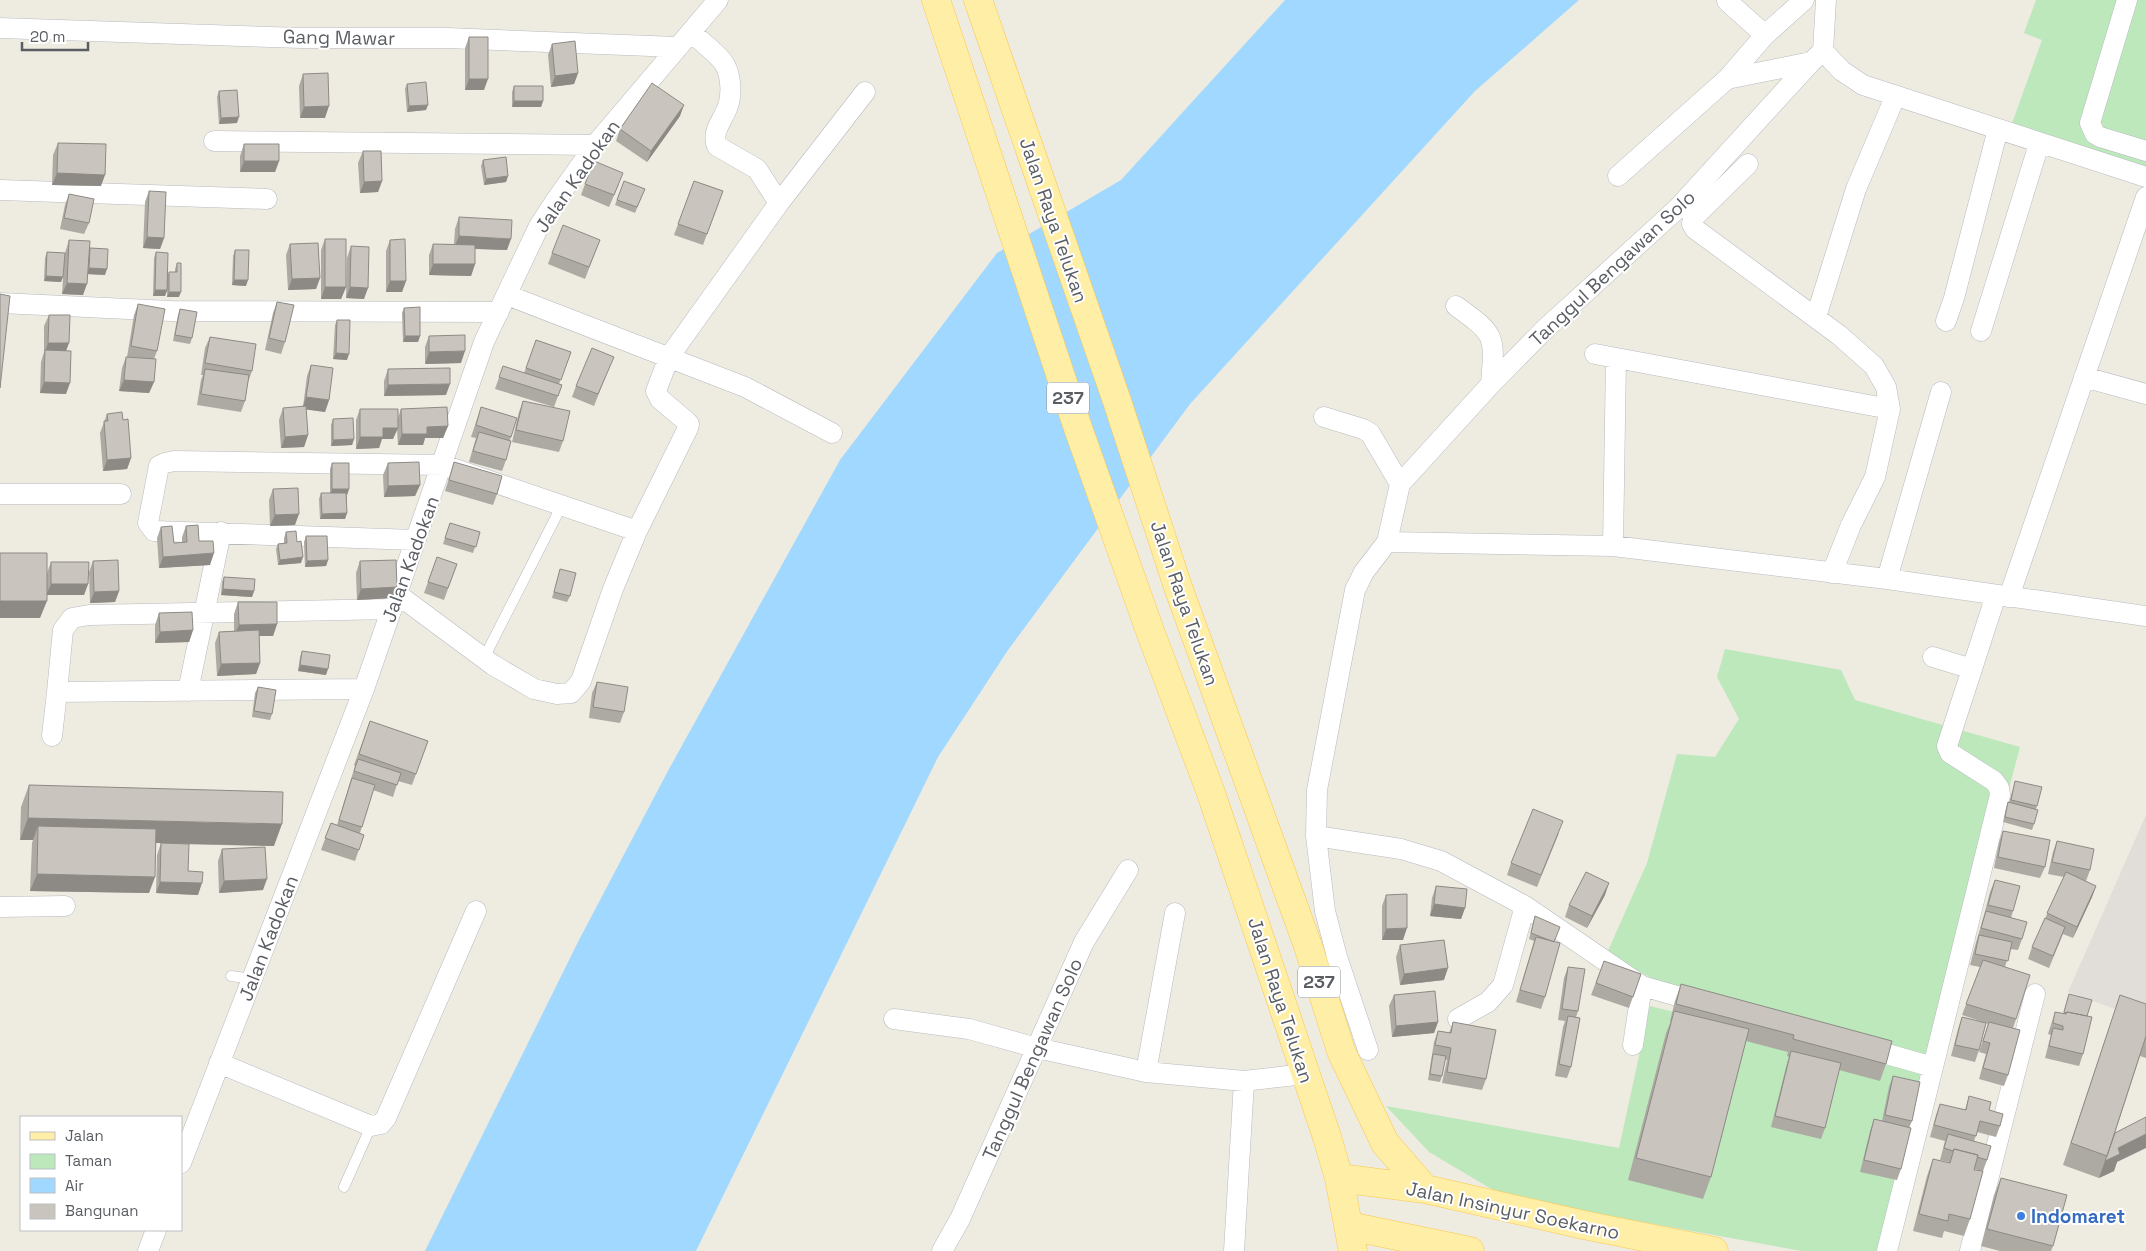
<svg xmlns="http://www.w3.org/2000/svg" width="2146" height="1251" font-family="'Space Grotesk',sans-serif">
  <style>
    .industrial { fill: #e1ded9 }
    .green { fill: #bce8bb }
    .water { fill: #a0d8ff }
    .lines { fill: none; stroke-linecap: round; stroke-linejoin: round }
    .service-casing { stroke: #b7babf; stroke-width: 11 }
    .minor-casing { stroke: #b7babf; stroke-width: 21 }
    .primary-casing { stroke: #fcc74c; stroke-width: 29 }
    .service { stroke: #fff; stroke-width: 10 }
    .minor { stroke: #fff; stroke-width: 20 }
    .primary { stroke: #ffeea5; stroke-width: 28 }
    .wall { fill: #ada9a3 }
    .shaded-wall { fill: #8d8a85 }
    .building { fill: #c9c5be; stroke: #8d8a85 }
    .shop-dot { fill: #3f7fe0; stroke: #fff; stroke-width: 2 }
    .labels { text-anchor: middle; stroke-width: 4; stroke-linejoin: round; paint-order: stroke }
    .shield { fill: #fff; stroke: #8c8e92; stroke-width: 1 }
    .shield-label { font-size: 18px; font-weight: bold; fill: #5a5e63 }
    .street-label { font-size: 19px; fill: #5a5e63; stroke: #fff }
    .shop-label { font-size: 19px; font-weight: bold; fill: #366cbe; stroke: #fff; text-anchor: start }
  </style>
  <rect width="100%" height="100%" fill="#eeebe1"/>
  <!-- industrial -->
  <path class="industrial" d="M2146,815V1020L2068,992Z"/>
  <!-- green -->
  <path class="green" d="M2036,0H2146V167L2011,126L2042,40L2024,33Z
    M1725,649L1841,670L1855,700L2020,747L1936,1062L1674,991L1607,953L1647,863L1677,754L1715,757L1739,719L1717,677Z
    M1650,1006L1932,1076L1892,1251H1802L1505,1197L1429,1152L1386,1106L1619,1148Z"/>
  <!-- water -->
  <path class="water" d="M1285,0H1579L1475,91L1190,404L1008,650L938,757L696,1251H425L579,940L669,769L840,460L997,253L1121,180Z"/>
  <g class="lines">
    <defs>
      <path id="service" d="M484,658L562,505
        M231,976L252,979
        M344,1187L371,1126"/>
      <path id="minor" d="M1826,0L1823,51L1842,71L1863,85L2146,177
        M2127,0L2090,123L2095,134L2100,137L2146,151
        M1727,1L1765,35L1727,79
        M0,28L302,38H447L677,47
        M691,32C700,41 719,54 725,65C731,76 732,94 728,106C723,120 711,132 717,146L757,169L779,203
        M1765,35L1804,0
        M214,141L595,145
        M1748,164L1693,218L1692,224L1695,229L1839,335L1874,366L1886,387L1890,409L1875,477L1851,525L1832,573
        M1618,176L1727,79L1811,62
        M0,190L267,199
        M507,295L745,387L832,433
        M0,303L171,311L499,312
        M1456,306C1496,335 1495,335 1491,384
        M1816,317L1856,189L1895,97
        M1946,321L1954,298L1998,129
        M1981,331L2039,144
        M1595,354L1890,409
        M2084,377L2146,394
        M1324,417L1363,429L1370,433L1400,484L1387,542
        M1400,484L1491,384L1545,329L1677,209L1811,62L1823,51
        M0,494H121
        M637,531L688,428L689,424L686,421L660,399L656,391L669,357L779,203L865,92
        M1613,546L1616,359
        M1887,579L1941,392
        M397,594L493,665L534,689L557,694L571,693L581,681L613,589L637,531L443,465L174,461L165,463L159,466L148,523L154,531L416,540
        M2009,597L2146,197
        M1933,657L1972,669
        M364,689L57,692L63,630L72,618L89,615L392,609
        M188,691L221,532
        M52,736L57,692
        M1316,836L1325,911L1337,957L1368,1050
        M0,907L65,906
        M1702,1003L1642,986L1525,906L1441,861L1401,849L1316,836L1317,790L1355,590L1364,572L1387,542L1613,546L1887,579L2146,616
        M894,1019L969,1029L1037,1048L1146,1072L1244,1081L1305,1074
        M1458,1019L1488,1002L1503,985L1525,906
        M1633,1045L1642,986
        M1862,1047L1933,1067L1887,1251
        M219,1063L371,1126L381,1124L386,1118L476,911
        M1933,1067L2000,795L1999,788L1994,781L1950,753L1947,746L1996,595
        M1146,1072L1175,913
        M181,1163L364,689L484,342L539,226L556,200L595,145L718,0
        M148,1251L156,1230
        M942,1251L960,1219L1084,942L1128,870
        M1234,1251L1244,1081
        M1970,1251L2035,994"/>
      <path id="primary" d="M936,0L1078,428L1150,631L1211,793L1327,1137L1339,1178L1353,1251
        M978,0L1117,401L1178,587L1308,946L1341,1051L1385,1143L1425,1189
        M1339,1178L1425,1189L1584,1225L1714,1251
        M1349,1226L1470,1251"/>
    </defs>
    <!-- service casing -->
    <use href="#service" class="service-casing"/>
    <!-- minor casing -->
    <use href="#minor" class="minor-casing"/>
    <!-- primary casing -->
    <use href="#primary" class="primary-casing"/>
    <!-- service -->
    <use href="#service" class="service"/>
    <!-- minor -->
    <use href="#minor" class="minor"/>
    <!-- primary -->
    <use href="#primary" class="primary"/>
  </g>
  <!-- wall -->
  <path class="wall" d="M469,37L484,90H465V48Z
    M552,44L578,73L574,84L551,87L548,55Z
    M303,74L325,118H300L299,86Z
    M407,84L426,110L407,112L405,89Z
    M514,86L543,101L541,107H512V92Z
    M219,91L237,123L219,124L217,97Z
    M680,116L647,162L616,141L620,129Z
    M58,143L101,186L52,185L53,155Z
    M244,144L279,161L275,172H240V156Z
    M363,151L382,181L378,192L360,193L358,163Z
    M483,160L508,176L506,182L484,185L481,166Z
    M624,181L645,189L635,213L615,205Z
    M694,181L723,191L703,245L674,235Z
    M585,184H619L609,207L581,195Z
    M149,191L164,238L160,249L143,248L145,202Z
    M69,194L89,223L84,234L60,229L65,205Z
    M459,217L507,250L475,249V264L471,276L429,275V255L433,244H454L455,229Z
    M325,239L346,287L341,299H321V250Z
    M69,240L89,251L90,248L105,275L88,274L83,295L62,294L64,262L61,282L44,281L45,258L47,252L65,253Z
    M390,240L406,281L402,292H386V251Z
    M600,240L585,279L548,264L552,253Z
    M290,244L320,278L316,289L288,290L286,255Z
    M351,246L364,299L346,298L347,258Z
    M235,250L246,286L232,285L233,256Z
    M156,252L167,277L169,272H175V269L177,263L179,297H167V291L165,296H153L154,258Z
    M277,302L285,342L281,354L265,350L273,313Z
    M138,304L157,351L154,359V382L149,393L119,391L122,368L126,357H127L134,315Z
    M404,308L420,336L418,342H403L402,313Z
    M180,309L192,338L190,344L173,341L178,315Z
    M49,315L66,351V394L40,393L41,362L44,352V326Z
    M337,320L347,360L333,359L335,325Z
    M429,336L461,363L425,364V347Z
    M210,337L252,371L248,382L245,401L241,412L197,405L201,380L203,375H201L205,348Z
    M536,340L571,352L559,384L562,385L554,407L495,389L503,366L524,373Z
    M311,365L329,400L325,412L306,409L308,435L304,447L281,448L279,420L283,408L303,407L307,376Z
    M609,368L594,406L572,397L576,386Z
    M388,369L446,395L384,396V381Z
    M523,401L563,441L559,452L512,442L519,412Z
    M481,407L517,418L510,440L506,460L502,471L469,462L476,438L471,437Z
    M360,409L398,418L401,409L448,426L443,438H425L423,445H398L397,429L393,439H382L379,448L356,449V420Z
    M107,414L123,420L131,458L127,469L103,471L100,433Z
    M333,419L354,439L352,445L331,446V425Z
    M454,462L497,494L493,505L445,491Z
    M332,463L349,489L347,495V513L345,519H320L319,499L321,493H330V469Z
    M388,463L420,485L415,496L384,497L383,475Z
    M273,489L295,525L270,526L269,500Z
    M450,523L480,532L473,553L443,544Z
    M186,526L199,541L210,565L159,568L157,538L161,527L174,543H182V537Z
    M286,532L297,542L301,563L278,565L276,549L278,544L284,543V538Z
    M306,536L328,560L326,566L305,567L304,542Z
    M437,557L457,564L444,600L424,593Z
    M93,561L119,591L115,602L90,603L89,572Z
    M360,561L397,587L393,598L357,600L356,573Z
    M51,562L88,584L84,595H47L40,618L47,573Z
    M560,569L570,596L567,602L552,598Z
    M224,577L254,591L252,597L221,595L222,582Z
    M238,602L277,624L273,636H259L260,663L256,674L217,676L215,643L219,632L234,631V614Z
    M159,613L193,630L189,642L155,643V625Z
    M302,651L326,675L298,671L300,657Z
    M597,682L624,712L620,723L589,718L592,693Z
    M258,687L272,714L270,720L252,717L255,693Z
    M370,721L428,741L412,785L398,781L393,797L373,790L360,833L364,835L355,861L321,850L331,823L337,825L355,766L354,765Z
    M2015,781L2037,806L2036,809L2034,824L2032,830L2003,822L2006,808L2008,802L2009,803Z
    M29,785L274,846L172,844L188,871L198,895L156,893L157,855L161,843H156L149,893L30,891L32,843L33,840H20L21,807Z
    M2003,831L2045,867L2040,878L1994,868L1999,842Z
    M1559,833L1537,887L1507,875L1511,863Z
    M2057,841L2090,870L2086,881L2096,886L2092,897L2073,938L2063,934L2049,968L2028,959L2032,947L2064,877L2048,874L2053,852Z
    M222,849L263,890L219,893L218,861Z
    M1995,880L2013,911L2011,918L2022,939L2018,950L2010,949L2005,967L2016,1019L2013,1028L2008,1075L2004,1086L1979,1079L1986,1054L1979,1052L1988,1024L1986,1023L1979,1050L1975,1062L1951,1056L1958,1029L1962,1017L1983,1022L1962,1015L1980,967L1970,965L1975,946L1984,915L1990,892Z
    M1436,886L1465,908L1461,919L1430,916L1432,898Z
    M1386,895L1403,940H1382V906Z
    M1605,895L1587,928L1565,917L1569,905Z
    M1535,916L1554,942L1545,997L1541,1009L1516,1002L1534,941L1529,939Z
    M1400,945L1444,980L1400,985L1396,957Z
    M1604,961L1641,974L1629,1008L1591,995Z
    M1568,967L1578,1011L1576,1017L1571,1067L1567,1078L1555,1076L1563,1027L1565,1021L1558,1020L1564,978Z
    M1681,984L1886,1064L1880,1081L1839,1070L1825,1128L1821,1139L1771,1127L1787,1063L1789,1057L1787,1056L1788,1052L1746,1041L1711,1177L1703,1199L1628,1180L1666,1033L1671,1021H1670L1675,1001Z
    M2069,994L2087,1016L2083,1054L2079,1066L2045,1058L2051,1035L2048,1034L2055,1012L2063,1014Z
    M1394,995L1438,1022L1434,1033L1392,1037L1389,1006Z
    M2120,995L2146,1004V1058L2140,1056L2115,1133L2117,1162L2114,1171L2099,1178L2063,1165Z
    M1453,1022L1486,1079L1482,1090L1442,1083L1447,1060L1445,1059L1442,1076L1440,1082L1428,1080L1434,1042L1438,1031L1449,1033Z
    M1893,1076L1912,1121L1909,1128L1901,1169L1897,1180L1860,1172L1870,1131L1874,1119L1882,1121L1889,1087Z
    M1969,1096L1989,1110L2000,1126L1996,1137L1977,1132L1974,1141L1987,1160L1983,1171L1974,1169L1970,1219L1964,1236L1944,1231L1942,1238L1913,1231L1927,1176L1933,1159L1949,1163V1162L1940,1160L1945,1141L1930,1137L1936,1115L1940,1104L1965,1110Z
    M2001,1178L2053,1246L2051,1251H2000L1981,1246L1994,1195Z"/>
  <!-- shaded-wall -->
  <path class="shaded-wall" d="M578,73L574,84L551,87L555,76Z
    M469,79H488L484,90H465Z
    M514,101H543L541,107H512Z
    M428,105L426,110L407,112L409,106Z
    M684,105L680,116L647,162L651,151Z
    M329,106L325,118H300L304,107Z
    M239,117L237,123L219,124L221,118Z
    M244,161H279L275,172H240Z
    M57,173L105,175L101,186L52,185Z
    M508,176L506,182L484,185L486,179Z
    M382,181L378,192L360,193L364,182Z
    M459,236L511,239L507,250L454,248Z
    M147,237L164,238L160,249L143,248Z
    M433,264H475L471,276L429,275Z
    M89,268L107,269L105,275L87,274Z
    M46,276L63,277L61,282L44,281Z
    M320,278L316,289L288,290L292,279Z
    M234,280H248L246,286L232,285Z
    M390,281H406L402,292H386Z
    M67,283L87,284L83,295L62,294Z
    M325,287H346L341,299H321Z
    M350,287L368,288L364,299L346,298Z
    M155,290H167L165,296H153Z
    M169,292H181L179,297H167Z
    M405,336H420L418,342H403Z
    M48,343H69L65,354L45,352Z
    M465,351L461,363L425,364L429,352Z
    M336,353L349,354L347,360L333,359Z
    M124,380L154,382L149,393L119,391Z
    M44,382L70,383L66,394L40,393Z
    M450,384L446,395L384,396L388,385Z
    M306,397L329,400L325,412L302,409Z
    M448,426L443,438H425L423,445H398L402,434L427,427Z
    M383,428H398L393,439H382L379,448L356,449L360,437Z
    M308,435L304,447L281,448L285,437Z
    M354,439L352,445L331,446L333,440Z
    M131,458L127,469L103,471L107,460Z
    M420,485L415,496L384,497L388,486Z
    M332,489H349L347,495H330Z
    M347,513L345,519H320L322,514Z
    M299,514L295,525L270,526L275,515Z
    M214,553L210,565L159,568L163,557Z
    M303,557L301,563L278,565L280,560Z
    M328,560L326,566L305,567L307,561Z
    M51,584H88L84,595H46Z
    M397,587L393,598L357,600L361,589Z
    M223,589L254,591L252,597L221,595Z
    M119,591L115,602L90,603L94,592Z
    M0,601H47L40,618H0Z
    M277,624L273,636H234L239,625Z
    M193,630L189,642L155,643L160,632Z
    M260,663L256,674L217,676L221,664Z
    M300,665L328,669L326,675L298,671Z
    M28,818L282,824L274,846L38,840V826L33,840H20Z
    M37,874L155,877L149,893L30,891Z
    M267,879L263,890L219,893L224,881Z
    M160,882L202,883L198,895L156,893Z
    M1609,883L1605,895L1587,928L1592,916Z
    M2096,886L2092,897L2073,938L2077,927Z
    M1434,904L1465,908L1461,919L1430,916Z
    M1407,928L1403,940H1382L1386,929Z
    M1448,968L1444,980L1400,985L1404,974Z
    M1438,1022L1434,1033L1392,1037L1396,1026Z
    M2146,1134V1148L2117,1162L2114,1171L2099,1178L2105,1161L2118,1148Z"/>
  <!-- building -->
  <path class="building" d="M469,37H488V79H469Z
    M575,41L578,73L555,76L552,44Z
    M328,73L329,106L304,107L303,74Z
    M426,82L428,105L409,106L407,84Z
    M652,83L684,105L651,151L620,129Z
    M514,86H543V101H514Z
    M237,90L239,117L221,118L219,91Z
    M58,143L106,144L105,175L57,173Z
    M244,144H279V161H244Z
    M363,151H381L382,181L364,182Z
    M506,157L508,176L486,179L483,160Z
    M594,161L623,173L614,195L585,184Z
    M624,181L645,189L637,207L617,200Z
    M694,181L723,191L707,234L678,224Z
    M149,191L166,192L164,238L147,237Z
    M69,194L94,199L89,223L64,218Z
    M459,217L512,220L511,239L459,236Z
    M563,225L600,240L589,267L552,253Z
    M325,239H346V287H325Z
    M405,239L406,281H390V240Z
    M69,240L90,241L87,284L67,283Z
    M318,243L320,278L292,279L290,244Z
    M433,244L475,245V264H433Z
    M351,246L369,247L368,288L350,287Z
    M90,248L108,249L107,269L89,268Z
    M235,250H249L248,280H234Z
    M47,252L65,253L63,277L46,276Z
    M156,252L168,253L167,290H155Z
    M177,263H181V292H169V272H177Z
    M0,294L10,296L0,388Z
    M277,302L294,305L285,342L269,338Z
    M138,304L165,309L157,351L131,346Z
    M420,307V336H405L404,308Z
    M180,309L197,312L192,338L175,335Z
    M49,315H70L69,343H48Z
    M337,320H350L349,354L336,353Z
    M465,335V351L429,352V336Z
    M210,337L256,344L252,371L205,363Z
    M536,340L571,352L561,380L526,368Z
    M592,348L614,357L598,394L576,386Z
    M45,350L71,351L70,383L44,382Z
    M126,357L156,359L154,382L124,380Z
    M311,365L333,368L329,400L306,397Z
    M503,366L562,385L558,396L499,377Z
    M450,368V384L388,385V369Z
    M205,369L249,375L245,401L201,394Z
    M523,401L570,411L563,441L516,430Z
    M306,406L308,435L285,437L283,408Z
    M447,407L448,426L427,427V434H402L401,409Z
    M481,407L517,418L511,437L476,425Z
    M360,409H398V428H383V437H360Z
    M122,412L123,420L128,419L131,458L107,460L104,421H108L107,414Z
    M353,418L354,439L333,440V419Z
    M479,432L511,441L506,460L473,451Z
    M419,462L420,485L388,486V463Z
    M454,462L502,476L497,494L449,480Z
    M332,463H349V489H332Z
    M298,488L299,514L275,515L273,489Z
    M321,493H346L347,513L322,514Z
    M450,523L480,532L476,547L445,538Z
    M198,525L199,541H213L214,553L163,557L161,527L172,526L174,543L187,542L186,526Z
    M296,531L297,542L301,541L303,557L280,560L278,544L287,543L286,532Z
    M306,536H327L328,560L307,561Z
    M0,553H47V601H0Z
    M437,557L457,564L448,588L428,582Z
    M118,560L119,591L94,592L93,561Z
    M396,560L397,587L361,589L360,561Z
    M51,562H89L88,584H51Z
    M560,569L576,573L570,596L554,592Z
    M224,577L255,579L254,591L223,589Z
    M238,602H277V624L239,625Z
    M192,612L193,630L160,632L159,613Z
    M259,630L260,663L221,664L219,632Z
    M302,651L330,655L328,669L300,665Z
    M597,682L628,687L624,712L593,707Z
    M258,687L276,690L272,714L254,711Z
    M370,721L428,741L416,774L359,754Z
    M358,759L401,773L397,785L354,771Z
    M352,778L375,785L362,827L339,820Z
    M2015,781L2042,787L2037,806L2011,800Z
    M29,785L283,792L282,824L28,818Z
    M2008,802L2038,810L2034,824L2005,817Z
    M1533,809L1563,821L1541,875L1511,863Z
    M331,823L364,835L359,850L325,838Z
    M38,826L156,829L155,877L37,874Z
    M2003,831L2050,840L2045,867L1998,857Z
    M2057,841L2094,849L2090,870L2052,862Z
    M161,843L189,844L188,871L203,872L202,883L160,882Z
    M265,847L267,879L224,881L222,849Z
    M1586,872L1609,883L1592,916L1569,905Z
    M2066,872L2096,886L2077,927L2047,913Z
    M1995,880L2020,886L2013,911L1988,905Z
    M1436,886L1467,889L1465,908L1434,904Z
    M1407,894V928L1386,929V895Z
    M1986,911L2027,922L2022,939L1981,928Z
    M1535,916L1560,927L1554,942L1531,933Z
    M2045,918L2065,927L2053,956L2032,947Z
    M1979,935L2012,942L2008,961L1975,954Z
    M1536,937L1560,943L1545,997L1520,990Z
    M1444,940L1448,968L1404,974L1400,945Z
    M1983,960L2030,975L2016,1019L1966,1004Z
    M1604,961L1641,974L1633,997L1596,983Z
    M1568,967L1585,969L1578,1011L1562,1009Z
    M1681,984L1892,1041L1886,1064L1793,1039L1794,1035L1676,1004Z
    M1435,991L1438,1022L1396,1026L1394,995Z
    M2069,994L2092,1000L2087,1016L2067,1012V1013L2064,1012Z
    M2120,995L2146,1004V1036L2107,1156L2071,1143Z
    M1674,1011L1749,1029L1711,1177L1636,1158Z
    M2055,1012L2066,1014L2067,1012L2092,1017L2083,1054L2049,1046L2053,1028L2063,1030V1026L2053,1023Z
    M1568,1016L1580,1018L1571,1067L1559,1064Z
    M1962,1017L1986,1023L1979,1050L1955,1045Z
    M1453,1022L1496,1030L1486,1079L1447,1072L1451,1048L1435,1045L1438,1031L1451,1033Z
    M1989,1022L2020,1030L2008,1075L1983,1068L1990,1043L1983,1041Z
    M1791,1051L1841,1063L1825,1128L1775,1116Z
    M1433,1054L1446,1056L1442,1076L1430,1074Z
    M1893,1076L1920,1082L1912,1121L1885,1115Z
    M1969,1096L1991,1102L1989,1110L2003,1114L2000,1126L1980,1121L1976,1136L1934,1125L1940,1104L1966,1110Z
    M2146,1117V1134L2118,1148L2120,1154L2105,1161L2115,1133Z
    M1874,1119L1911,1128L1901,1169L1864,1160Z
    M1948,1134L1991,1146L1987,1160L1977,1157L1978,1155L1954,1149L1953,1151L1944,1148Z
    M1954,1149L1978,1155L1974,1170L1983,1171L1970,1219L1949,1214L1948,1221L1919,1214L1933,1159L1950,1163Z
    M2001,1178L2067,1195L2053,1246L1987,1229Z"/>
  <!-- markers -->
  <circle class="shop-dot" cx="2021" cy="1216" r="5"/>
  <g class="labels">
    <!-- shield labels -->
    <g class="shield">
      <rect x="1047" y="382.5" width="42" height="31" rx="4"/>
      <rect x="1298" y="966.5" width="42" height="31" rx="4"/>
    </g>
    <g class="shield-label">
      <text x="1068" y="404">237</text>
      <text x="1319" y="988">237</text>
    </g>
    <!-- street labels -->
    <g class="street-label">
      <text transform="translate(339 37) rotate(1)" y="7">Gang Mawar</text>
      <text transform="translate(577 176) rotate(-55)" y="7">Jalan Kadokan</text>
      <text transform="translate(1054 220) rotate(71)" y="7">Jalan Raya Telukan</text>
      <text transform="translate(1612 268) rotate(-43)" y="7">Tanggul Bengawan Solo</text>
      <text transform="translate(410 559) rotate(-70)" y="7">Jalan Kadokan</text>
      <text transform="translate(1185 603) rotate(71)" y="7">Jalan Raya Telukan</text>
      <text transform="translate(268 938) rotate(-69)" y="7">Jalan Kadokan</text>
      <text transform="translate(1281 1000) rotate(72)" y="7">Jalan Raya Telukan</text>
      <text transform="translate(1032 1059) rotate(-66)" y="7">Tanggul Bengawan Solo</text>
      <text transform="translate(1513 1210) rotate(12)" y="7">Jalan Insinyur Soekarno</text>
    </g>
    <!-- shop labels -->
    <g class="shop-label">
      <text x="2031" y="1223">Indomaret</text>
    </g>
  </g>
  <!-- legend -->
  <rect x="20" y="1116" width="162" height="115" fill="#ffffff" stroke="#bdbfc1"/>
  <rect x="30" y="1132" width="25" height="8" fill="#ffeea5" stroke="#bdbfc1"/>
  <text x="65" y="1141" font-size="15" fill="#5a5e63">Jalan</text>
  <rect x="30" y="1154" width="25" height="15" fill="#bce8bb" stroke="#bdbfc1"/>
  <text x="65" y="1166" font-size="15" fill="#5a5e63">Taman</text>
  <rect x="30" y="1178" width="25" height="15" fill="#a0d8ff" stroke="#bdbfc1"/>
  <text x="65" y="1191" font-size="15" fill="#5a5e63">Air</text>
  <rect x="30" y="1204" width="25" height="15" fill="#c9c5be" stroke="#bdbfc1"/>
  <text x="65" y="1216" font-size="15" fill="#5a5e63">Bangunan</text>
  <!-- scale -->
  <path d="M22 42v8h66v-8" fill="none" stroke="#5a5e63" stroke-width="2.5"/>
  <text x="30" y="42" font-size="15" fill="#5a5e63" stroke="#ffffff" stroke-width="4" paint-order="stroke">20 m</text>
</svg>
